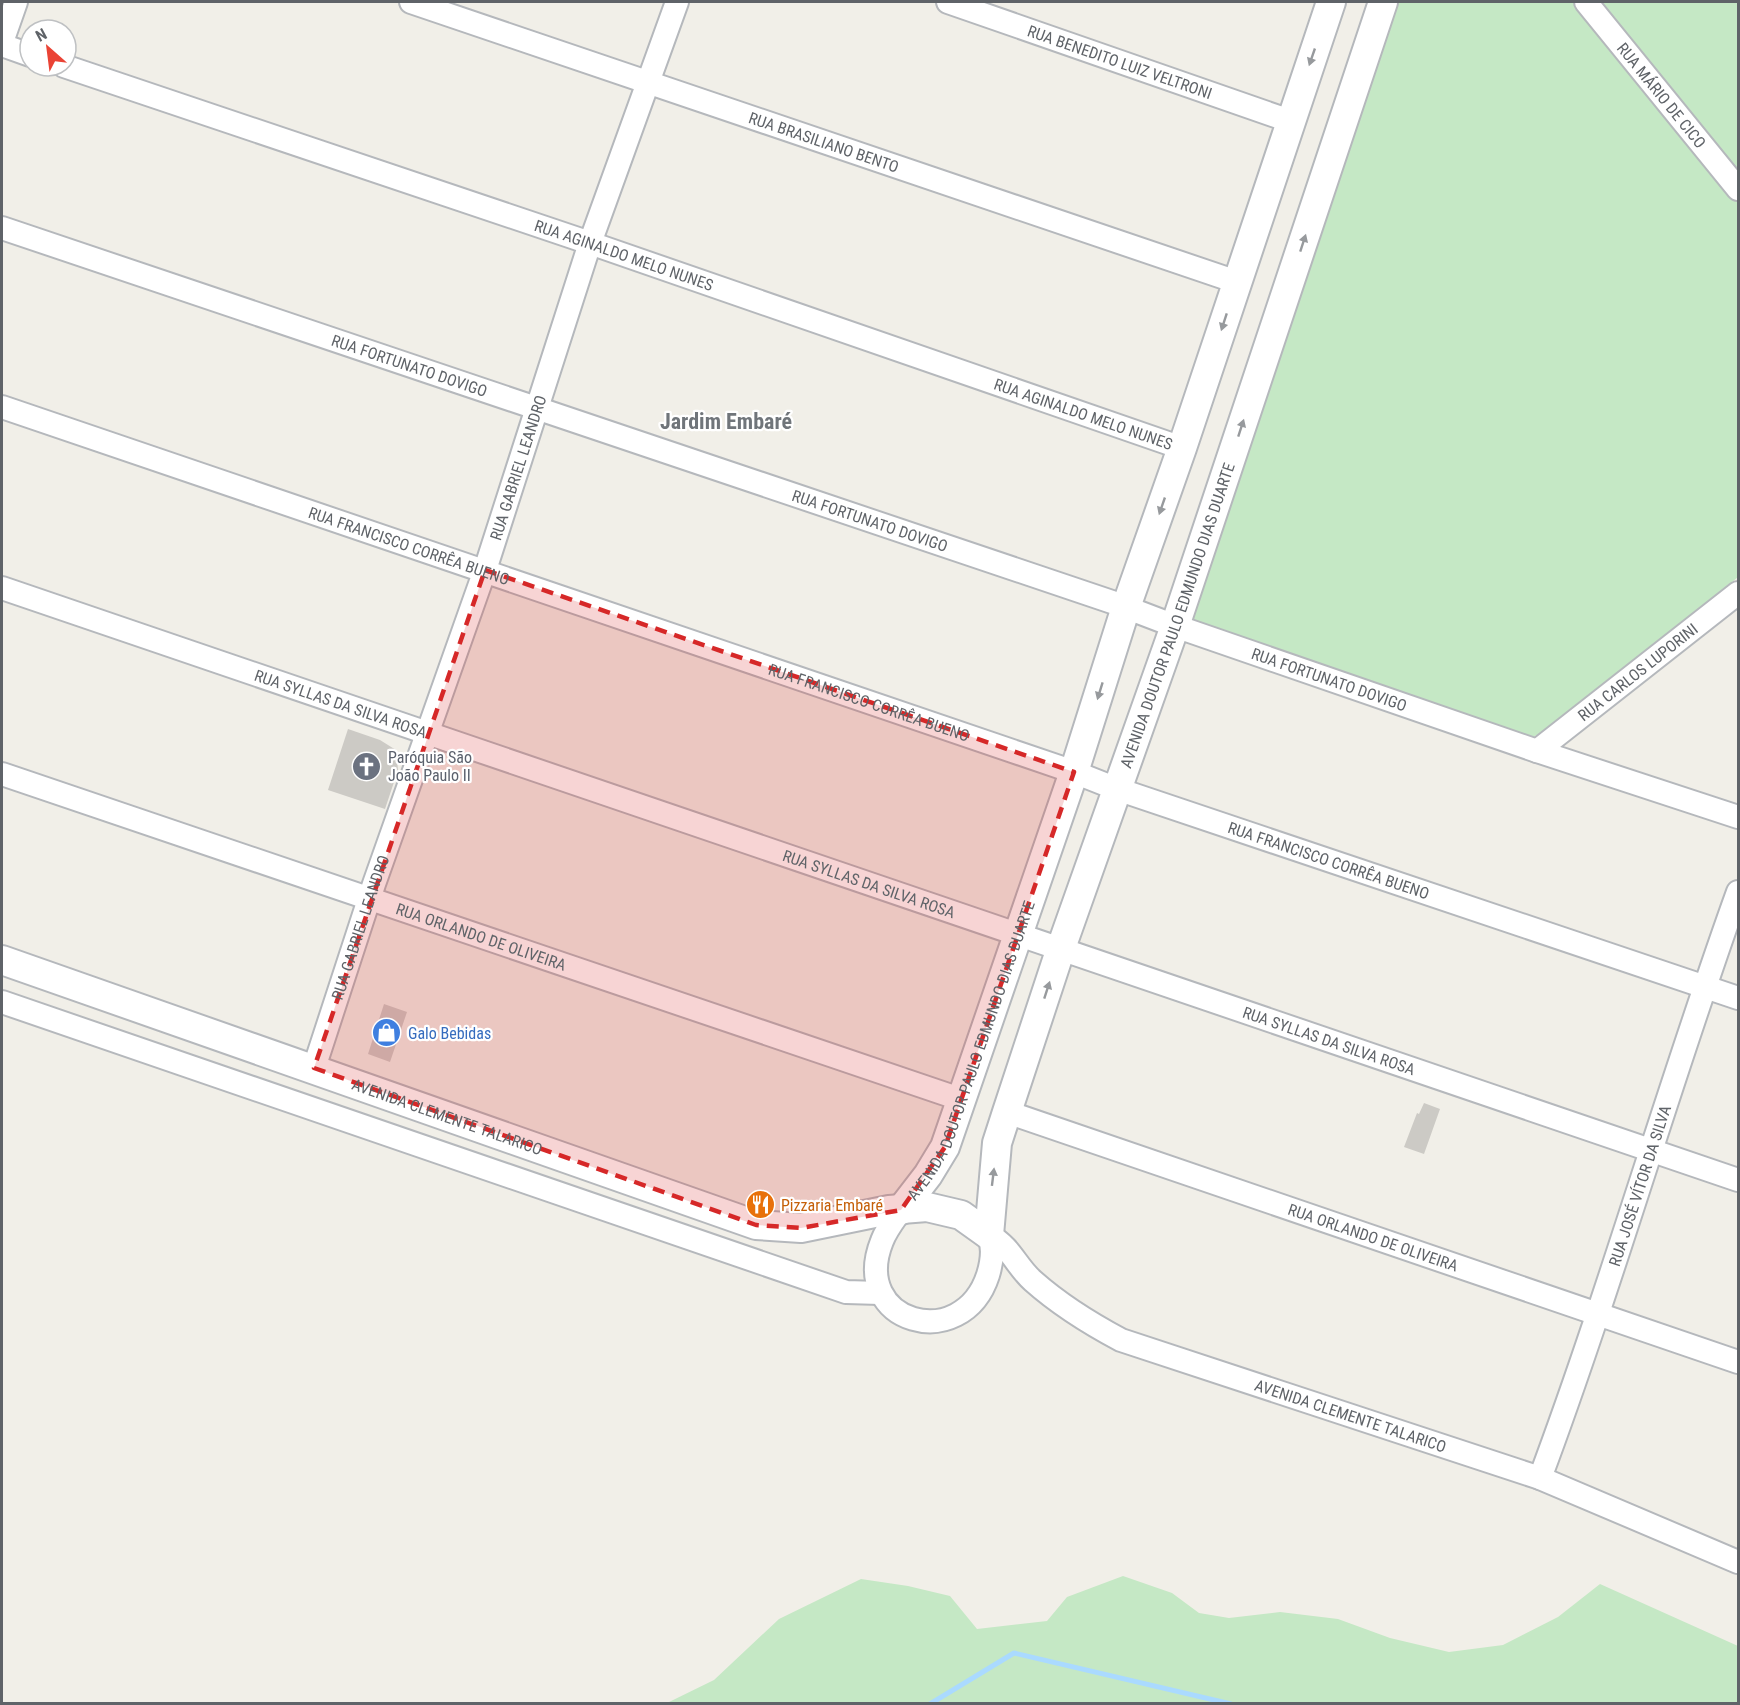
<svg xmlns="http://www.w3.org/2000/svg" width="1740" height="1705" font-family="'Roboto Condensed',sans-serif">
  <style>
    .green { fill: #c5e8c5 }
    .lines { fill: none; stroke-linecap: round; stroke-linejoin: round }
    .stream { stroke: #aadaff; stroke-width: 5 }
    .building { fill: #cccac5 }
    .minor-casing { stroke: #b5b8bc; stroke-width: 26 }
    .tertiary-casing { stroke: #b5b8bc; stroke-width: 32 }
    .minor { stroke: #fff; stroke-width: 22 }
    .tertiary { stroke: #fff; stroke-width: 28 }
    .oneway { fill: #979a9d }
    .marked { fill: #d62828; fill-opacity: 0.2; stroke: #d62828; stroke-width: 4.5; stroke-dasharray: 12 8; stroke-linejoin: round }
    .labels { text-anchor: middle; stroke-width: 4.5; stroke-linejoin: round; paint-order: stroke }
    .street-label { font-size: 16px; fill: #5f6368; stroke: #fff }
    .worship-label { font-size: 16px; fill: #5b616d; stroke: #fff; text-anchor: start }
    .shop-label { font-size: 16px; fill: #366cbe; stroke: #fff; text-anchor: start }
    .food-label { font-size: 16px; fill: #c56008; stroke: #fff; text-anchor: start }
    .district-label { font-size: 22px; font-weight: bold; fill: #70757a; stroke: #fff }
  </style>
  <rect width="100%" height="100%" fill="#f1efe8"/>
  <!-- green -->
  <path class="green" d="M1390,2H1573L1688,132L1738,200V577L1557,727L1532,737H1514L1186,618Z
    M1599,2H1738V183Z
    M1123,1576L1172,1593L1199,1613L1229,1618L1280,1612L1338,1619L1390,1638L1449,1652L1503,1645L1558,1617L1600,1584L1738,1646V1703H667L714,1680L779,1619L861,1579L908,1586L950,1596L977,1629L1047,1621L1067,1597Z"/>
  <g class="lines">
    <!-- stream -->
    <path class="stream" d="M930,1704L1014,1653L1231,1704"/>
  </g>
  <!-- building -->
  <path class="building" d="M348,729L380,740L396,750L398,770L385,809L328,790Z
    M384,1004L407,1012L390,1062L368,1054Z
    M1424,1103L1440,1109L1424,1154L1404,1147L1417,1113L1419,1114Z"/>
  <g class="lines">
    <defs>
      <g id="minor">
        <path id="s1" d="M411,2L1237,282"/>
        <path id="s2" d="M948,2L1290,121"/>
        <path id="s3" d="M1586,2L1738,189"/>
        <path d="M2,42L16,2"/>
        <path d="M2,45L30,55"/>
        <path id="s4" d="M64,66L590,243L1182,448"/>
        <path id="s5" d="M2,228L1112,602L1175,626L1537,751L1738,817"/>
        <path id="s6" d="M2,407L1074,772L1117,789L1738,998"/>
        <path id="s7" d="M2,588L1738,1180"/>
        <path id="s8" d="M1537,751L1738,593"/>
        <path id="s9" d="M2,774L960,1099"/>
        <path d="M2,1002L846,1292L880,1293"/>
        <path id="s10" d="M314,1068L374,884L485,570L590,243L677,2"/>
        <path id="s11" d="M1007,1112L1738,1362"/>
        <path d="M901,1210C894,1220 886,1230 882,1241C849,1323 962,1355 988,1275C992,1262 994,1248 989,1235"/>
        <path id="s12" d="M989,1235C1012,1248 1015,1265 1033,1281C1060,1305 1089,1323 1121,1340L1540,1478L1738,1562"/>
        <path id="s13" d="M1540,1478C1612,1285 1668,1086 1738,892"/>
      </g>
      <g id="tertiary">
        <path id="s14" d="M2,960L756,1225L801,1228L889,1210L927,1207L961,1215L989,1235"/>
        <path id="s15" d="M901,1210L928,1175L945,1147L1074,772L1126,607L1182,448L1331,2"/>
        <path id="s16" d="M989,1235L997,1143L1007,1112L1061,948L1175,626L1383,2"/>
      </g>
    </defs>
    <!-- minor casing -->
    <use href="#minor" class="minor-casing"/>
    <!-- tertiary casing -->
    <use href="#tertiary" class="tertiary-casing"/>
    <!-- minor -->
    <use href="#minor" class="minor"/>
    <!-- tertiary -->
    <use href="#tertiary" class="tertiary"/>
  </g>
  <!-- one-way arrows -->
  <defs><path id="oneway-solid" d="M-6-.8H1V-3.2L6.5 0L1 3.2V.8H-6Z" transform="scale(1.5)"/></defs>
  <g class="oneway">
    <use href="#oneway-solid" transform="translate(1312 57) rotate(109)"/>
    <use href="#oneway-solid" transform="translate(1303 243) rotate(-72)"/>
    <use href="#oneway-solid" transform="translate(1224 322) rotate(108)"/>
    <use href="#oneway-solid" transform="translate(1241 428) rotate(-72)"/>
    <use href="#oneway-solid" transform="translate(1162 506) rotate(109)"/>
    <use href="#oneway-solid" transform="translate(1100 691) rotate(107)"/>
    <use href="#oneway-solid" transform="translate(1047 990) rotate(-72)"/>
    <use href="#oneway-solid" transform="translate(993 1177) rotate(-83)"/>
  </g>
  <!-- marked area -->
  <path class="marked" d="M485,570L1074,772L945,1147L901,1210L801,1228L756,1225L314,1068Z"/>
  <!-- icons -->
  <defs>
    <symbol id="church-disc" viewBox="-11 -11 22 22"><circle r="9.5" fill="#6b7280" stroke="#fff"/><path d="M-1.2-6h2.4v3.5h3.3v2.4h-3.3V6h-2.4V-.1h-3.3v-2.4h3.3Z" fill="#fff"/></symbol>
    <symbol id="shop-disc" viewBox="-11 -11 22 22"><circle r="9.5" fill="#3f7fe0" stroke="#fff"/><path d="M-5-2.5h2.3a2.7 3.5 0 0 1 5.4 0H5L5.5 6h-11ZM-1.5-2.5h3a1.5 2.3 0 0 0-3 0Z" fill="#fff"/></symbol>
    <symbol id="restaurant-disc" viewBox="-11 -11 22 22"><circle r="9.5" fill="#e8710a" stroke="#fff"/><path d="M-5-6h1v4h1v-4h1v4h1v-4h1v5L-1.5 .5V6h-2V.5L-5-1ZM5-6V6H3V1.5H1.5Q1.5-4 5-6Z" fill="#fff"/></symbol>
  </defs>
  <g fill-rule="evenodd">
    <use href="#church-disc" x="350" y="750" width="33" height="33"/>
    <use href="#shop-disc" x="370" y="1016" width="33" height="33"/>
    <use href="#restaurant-disc" x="744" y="1188" width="33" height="33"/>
  </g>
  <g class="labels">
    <!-- street labels -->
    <g class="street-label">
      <text dy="6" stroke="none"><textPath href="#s2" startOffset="182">RUA BENEDITO LUIZ VELTRONI</textPath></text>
      <text dy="6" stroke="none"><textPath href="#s3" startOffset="120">RUA MÁRIO DE CICO</textPath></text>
      <text dy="6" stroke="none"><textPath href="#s1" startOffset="436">RUA BRASILIANO BENTO</textPath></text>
      <text dy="6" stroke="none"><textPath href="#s4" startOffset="591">RUA AGINALDO MELO NUNES</textPath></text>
      <text dy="6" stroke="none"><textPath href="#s5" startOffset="430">RUA FORTUNATO DOVIGO</textPath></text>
      <text dy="6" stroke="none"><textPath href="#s4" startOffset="1077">RUA AGINALDO MELO NUNES</textPath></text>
      <text dy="6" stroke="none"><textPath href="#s10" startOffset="634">RUA GABRIEL LEANDRO</textPath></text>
      <text dy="6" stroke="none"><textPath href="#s5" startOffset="916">RUA FORTUNATO DOVIGO</textPath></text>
      <text dy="6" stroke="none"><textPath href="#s6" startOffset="430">RUA FRANCISCO CORRÊA BUENO</textPath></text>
      <text dy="6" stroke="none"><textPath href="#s16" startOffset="650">AVENIDA DOUTOR PAULO EDMUNDO DIAS DUARTE</textPath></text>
      <text dy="6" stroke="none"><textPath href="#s8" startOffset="128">RUA CARLOS LUPORINI</textPath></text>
      <text dy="6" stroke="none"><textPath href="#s5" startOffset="1402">RUA FORTUNATO DOVIGO</textPath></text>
      <text dy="6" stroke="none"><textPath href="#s7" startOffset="358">RUA SYLLAS DA SILVA ROSA</textPath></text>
      <text dy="6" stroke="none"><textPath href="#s6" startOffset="916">RUA FRANCISCO CORRÊA BUENO</textPath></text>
      <text dy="6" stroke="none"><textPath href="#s6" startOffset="1402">RUA FRANCISCO CORRÊA BUENO</textPath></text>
      <text dy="6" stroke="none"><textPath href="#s7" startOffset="916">RUA SYLLAS DA SILVA ROSA</textPath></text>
      <text dy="6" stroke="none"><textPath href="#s10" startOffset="148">RUA GABRIEL LEANDRO</textPath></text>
      <text dy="6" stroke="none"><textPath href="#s9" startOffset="506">RUA ORLANDO DE OLIVEIRA</textPath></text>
      <text dy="6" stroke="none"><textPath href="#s7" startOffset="1402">RUA SYLLAS DA SILVA ROSA</textPath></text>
      <text dy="6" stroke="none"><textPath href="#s15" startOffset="176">AVENIDA DOUTOR PAULO EDMUNDO DIAS DUARTE</textPath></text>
      <text dy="6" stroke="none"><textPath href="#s14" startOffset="472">AVENIDA CLEMENTE TALARICO</textPath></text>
      <text dy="6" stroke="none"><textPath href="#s13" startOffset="309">RUA JOSÉ VÍTOR DA SILVA</textPath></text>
      <text dy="6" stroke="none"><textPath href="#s11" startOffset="387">RUA ORLANDO DE OLIVEIRA</textPath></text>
      <text dy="6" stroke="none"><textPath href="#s12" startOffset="412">AVENIDA CLEMENTE TALARICO</textPath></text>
    </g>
    <!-- worship labels -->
    <g class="worship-label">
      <text x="388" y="763">Paróquia São<tspan x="388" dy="18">João Paulo II</tspan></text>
    </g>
    <!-- shop labels -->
    <g class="shop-label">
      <text x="408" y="1039">Galo Bebidas</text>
    </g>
    <!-- food labels -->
    <g class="food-label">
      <text x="781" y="1211">Pizzaria Embaré</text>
    </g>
    <!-- district labels -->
    <g class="district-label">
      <text x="726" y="429">Jardim Embaré</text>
    </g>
  </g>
  <!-- border -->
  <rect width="1740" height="1705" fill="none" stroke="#5f6368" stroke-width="6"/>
  <!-- north arrow -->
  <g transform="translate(48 48) rotate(332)"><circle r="28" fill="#ffffff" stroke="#bfc1c3" stroke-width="1.5"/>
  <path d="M0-4.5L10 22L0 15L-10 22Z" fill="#ea4335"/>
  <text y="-9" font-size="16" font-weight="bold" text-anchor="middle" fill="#5f6368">N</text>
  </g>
</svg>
